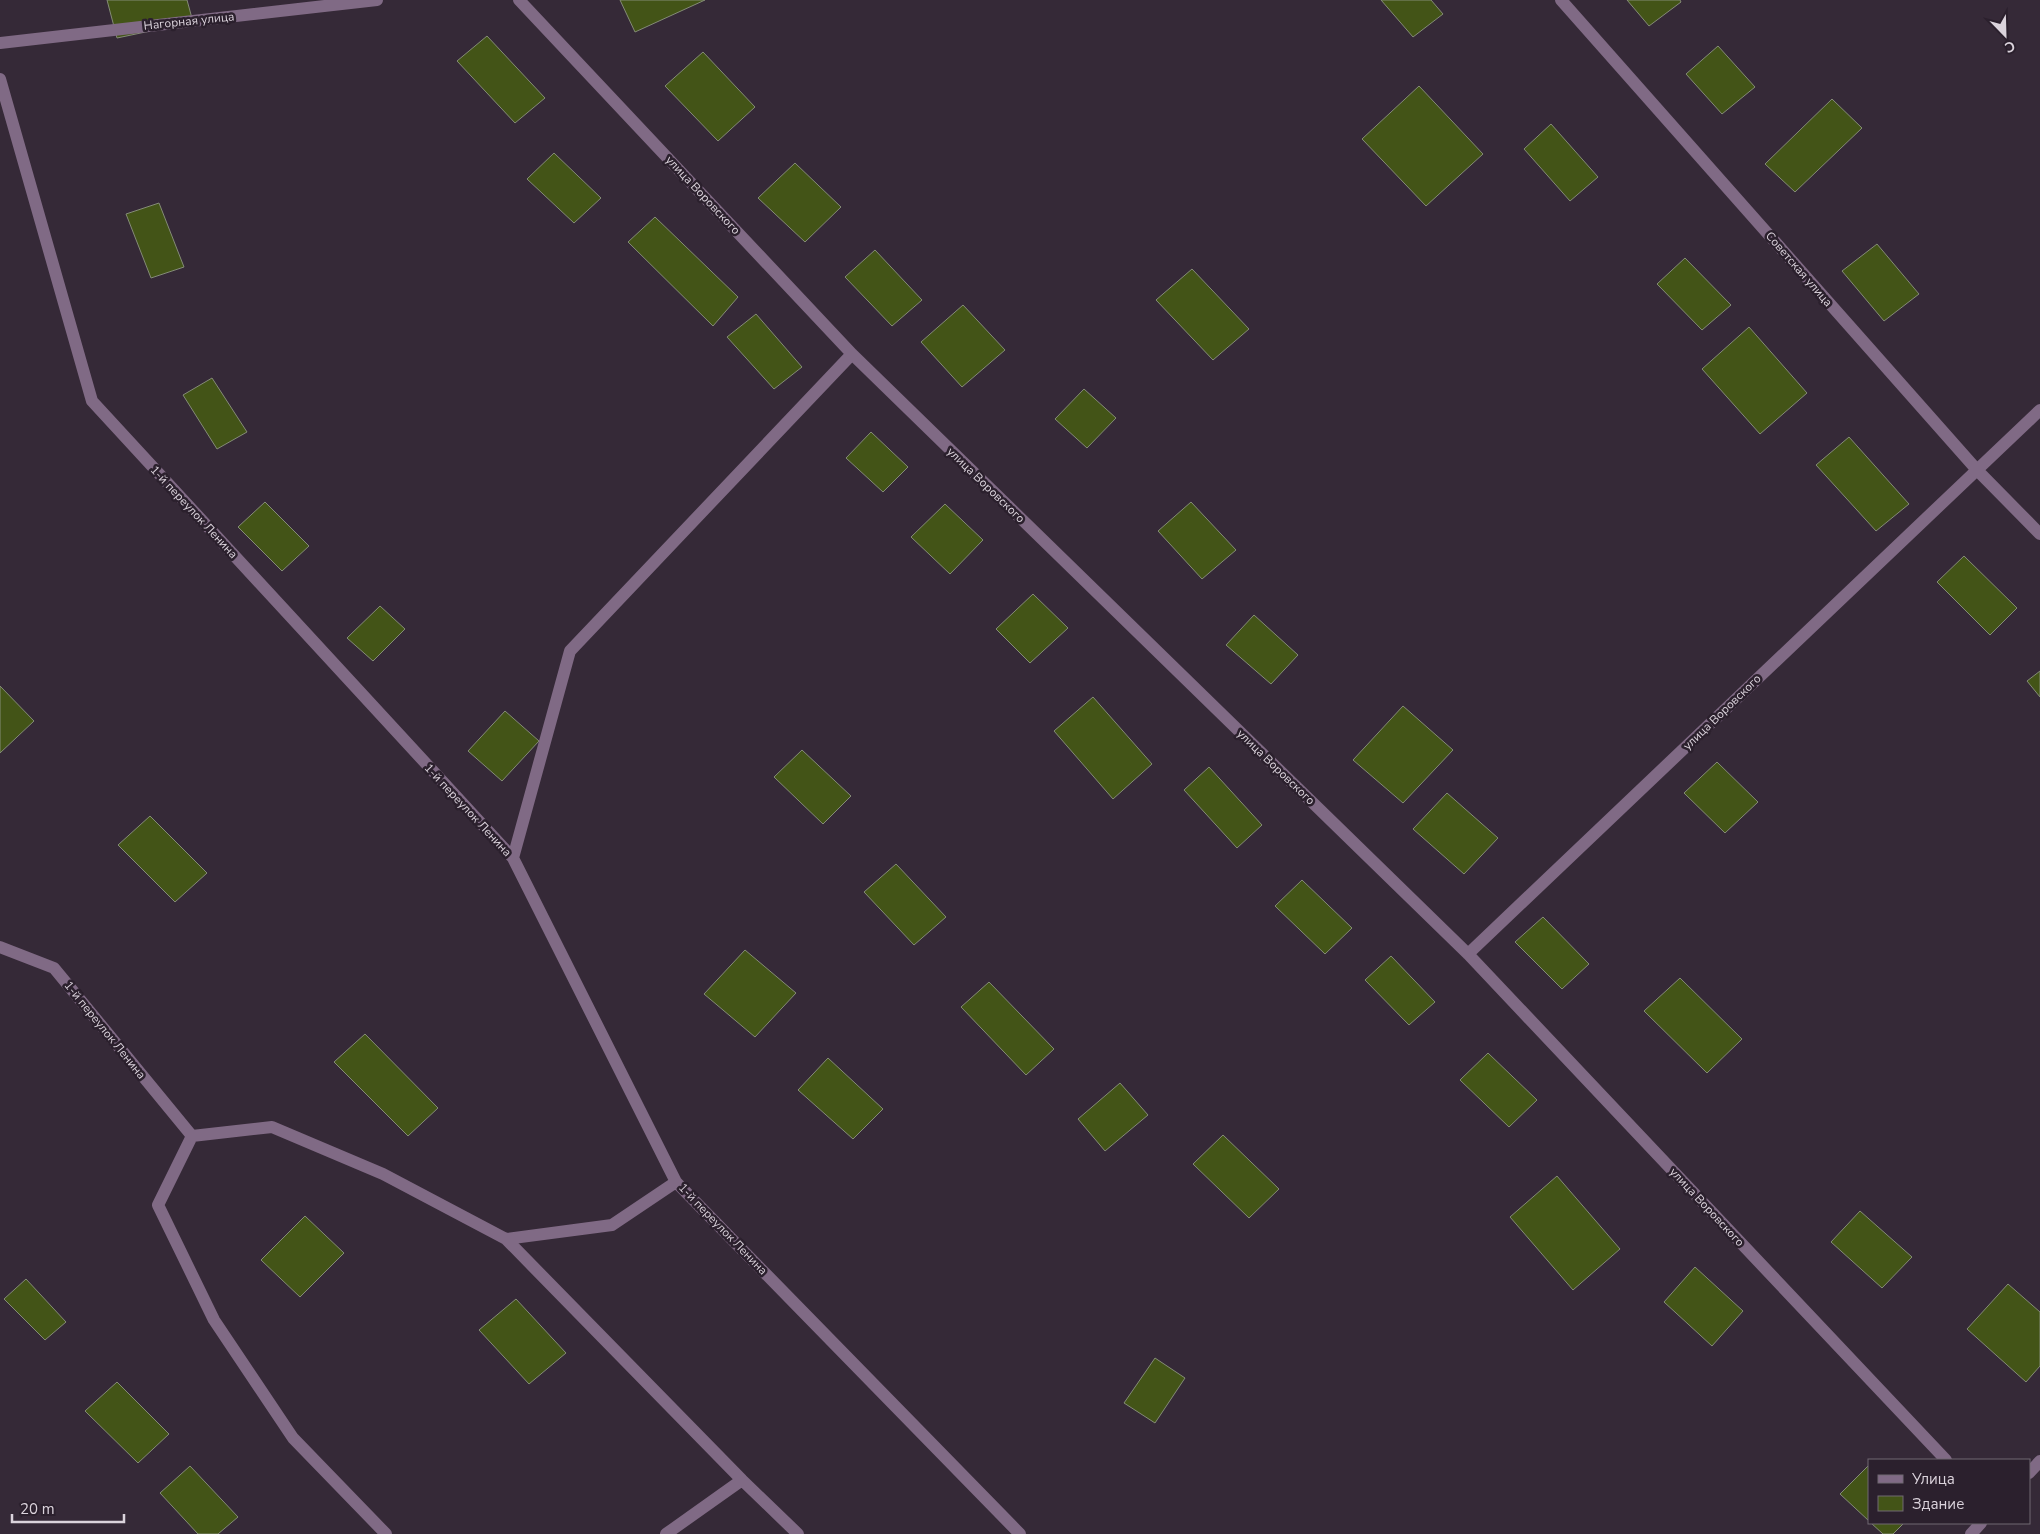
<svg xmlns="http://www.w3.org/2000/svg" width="2040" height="1534" font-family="'Nunito Sans',sans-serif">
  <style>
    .building { fill: #435417; stroke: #848b77 }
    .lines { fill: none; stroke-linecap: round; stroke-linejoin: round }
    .minor { stroke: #806a85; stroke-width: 12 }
    .labels { text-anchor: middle; stroke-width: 5; stroke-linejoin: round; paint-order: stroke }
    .street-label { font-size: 12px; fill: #dbd3dc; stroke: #2b202d }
  </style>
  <rect width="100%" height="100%" fill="#352937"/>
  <!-- building -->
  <path class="building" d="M107,0H187L193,22L117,38Z
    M620,0H705L635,32Z
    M1381,0H1431L1443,14L1413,37Z
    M1627,0H1680L1681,2L1649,26Z
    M487,36L545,98L515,123L457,61Z
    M1718,46L1755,87L1722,114L1686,74Z
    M703,52L755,107L718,141L665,86Z
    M1419,86L1483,154L1426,206L1362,139Z
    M1832,99L1862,128L1795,192L1765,164Z
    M1551,124L1598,177L1570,201L1524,149Z
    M554,153L601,198L574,223L527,179Z
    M795,163L841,207L805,242L758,198Z
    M159,203L184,267L151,278L126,214Z
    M655,217L738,297L713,326L628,242Z
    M1877,244L1919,294L1884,321L1842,271Z
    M875,250L922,300L892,326L845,277Z
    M1685,258L1731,305L1702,330L1657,284Z
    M1192,269L1249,329L1213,360L1156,300Z
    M963,305L1005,350L962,387L921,342Z
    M756,314L802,367L774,389L727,337Z
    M1749,327L1807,393L1760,434L1702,369Z
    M212,378L247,432L217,449L183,395Z
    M1084,389L1116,418L1087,448L1055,419Z
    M871,432L908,467L883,492L846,458Z
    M1849,437L1909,504L1876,531L1816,465Z
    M265,502L309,546L282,571L238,527Z
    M1191,502L1236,550L1202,579L1158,531Z
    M945,504L983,540L950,574L911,537Z
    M1964,556L2017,608L1990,635L1937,582Z
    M1033,594L1068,628L1030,663L996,629Z
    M380,606L405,629L373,661L347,638Z
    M1254,615L1298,655L1271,684L1226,645Z
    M2040,671V697L2027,681Z
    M0,686L34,721L0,753Z
    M1093,697L1152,764L1113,799L1054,731Z
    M1403,706L1453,750L1403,803L1353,760Z
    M505,711L539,741L502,781L468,751Z
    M802,750L851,796L823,824L774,777Z
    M1717,762L1758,802L1725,833L1684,793Z
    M1209,767L1262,825L1237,848L1184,790Z
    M1447,793L1498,838L1464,874L1413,829Z
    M150,816L207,873L175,902L118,845Z
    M896,864L946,917L914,945L864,892Z
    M1302,880L1352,928L1325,954L1275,906Z
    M1543,917L1589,964L1562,989L1515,942Z
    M745,950L796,993L755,1037L704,994Z
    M1391,956L1435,1002L1409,1025L1365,980Z
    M1680,978L1742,1039L1707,1073L1644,1011Z
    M989,982L1054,1049L1026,1075L961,1007Z
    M365,1034L438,1108L408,1136L334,1062Z
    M1488,1053L1537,1100L1509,1127L1460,1080Z
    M828,1058L883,1109L853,1139L798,1090Z
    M1120,1083L1148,1115L1105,1151L1078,1119Z
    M1223,1135L1279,1189L1249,1218L1193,1164Z
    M1557,1176L1620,1249L1573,1290L1510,1217Z
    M1860,1211L1912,1257L1882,1288L1831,1242Z
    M305,1216L344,1253L300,1297L261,1260Z
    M1695,1267L1743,1311L1712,1346L1664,1302Z
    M26,1279L66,1322L45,1340L4,1299Z
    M2008,1284L2040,1312V1366L2026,1382L1967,1329Z
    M516,1299L566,1353L529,1384L479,1330Z
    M1155,1358L1185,1378L1155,1423L1124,1403Z
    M117,1382L169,1434L138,1463L85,1411Z
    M1869,1465V1521L1840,1494Z
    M190,1466L238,1517L218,1534H198L160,1493Z
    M1871,1523H1904L1893,1534H1883Z"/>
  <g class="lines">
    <!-- minor -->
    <path class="minor" d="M519,0L852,354L1468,954L1946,1460
      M1561,0L1977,470L2040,534
      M0,43L377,0
      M0,79L92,401L513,858L676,1182L1020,1534
      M513,858L570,651L852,354
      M0,947L54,968L192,1136
      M1468,954L2040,410
      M192,1136L272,1127L383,1174L506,1239L612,1225L676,1182
      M192,1136L158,1205L214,1320L293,1438L386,1534
      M506,1239L742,1480L798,1534
      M2029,1473L2040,1461
      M666,1534L742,1480
      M1971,1534L1981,1523"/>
  </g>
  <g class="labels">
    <!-- street labels -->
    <g class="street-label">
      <text transform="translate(189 21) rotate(-6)" y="4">Нагорная улица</text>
      <text transform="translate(703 195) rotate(47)" y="4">улица Воровского</text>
      <text transform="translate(1799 269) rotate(49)" y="4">Советская улица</text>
      <text transform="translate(986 485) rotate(44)" y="4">улица Воровского</text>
      <text transform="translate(194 512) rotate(47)" y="4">1-й переулок Ленина</text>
      <text transform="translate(1722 712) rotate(-44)" y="4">улица Воровского</text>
      <text transform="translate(1276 767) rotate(44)" y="4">улица Воровского</text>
      <text transform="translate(468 810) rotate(47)" y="4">1-й переулок Ленина</text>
      <text transform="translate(105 1030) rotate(51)" y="4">1-й переулок Ленина</text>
      <text transform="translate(1707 1207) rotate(47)" y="4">улица Воровского</text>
      <text transform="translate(723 1229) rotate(46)" y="4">1-й переулок Ленина</text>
    </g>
  </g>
  <!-- legend -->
  <rect x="1868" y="1459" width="162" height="65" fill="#2b202d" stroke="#716873"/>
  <rect x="1878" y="1475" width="25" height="8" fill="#806a85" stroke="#716873"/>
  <text x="1912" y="1484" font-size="15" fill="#dbd3dc">Улица</text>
  <rect x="1878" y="1496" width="25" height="15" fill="#435417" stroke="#716873"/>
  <text x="1912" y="1509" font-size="15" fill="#dbd3dc">Здание</text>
  <!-- north arrow -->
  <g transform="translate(2005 35) rotate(157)" stroke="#2b202d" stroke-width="4" paint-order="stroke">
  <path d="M0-4L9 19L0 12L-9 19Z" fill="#dbd3dc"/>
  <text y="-8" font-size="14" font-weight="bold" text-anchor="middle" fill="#dbd3dc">С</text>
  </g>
  <!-- scale -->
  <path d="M12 1514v8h112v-8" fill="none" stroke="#dbd3dc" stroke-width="2.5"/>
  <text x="20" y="1514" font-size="15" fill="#dbd3dc" stroke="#2b202d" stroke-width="4" paint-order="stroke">20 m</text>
</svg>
